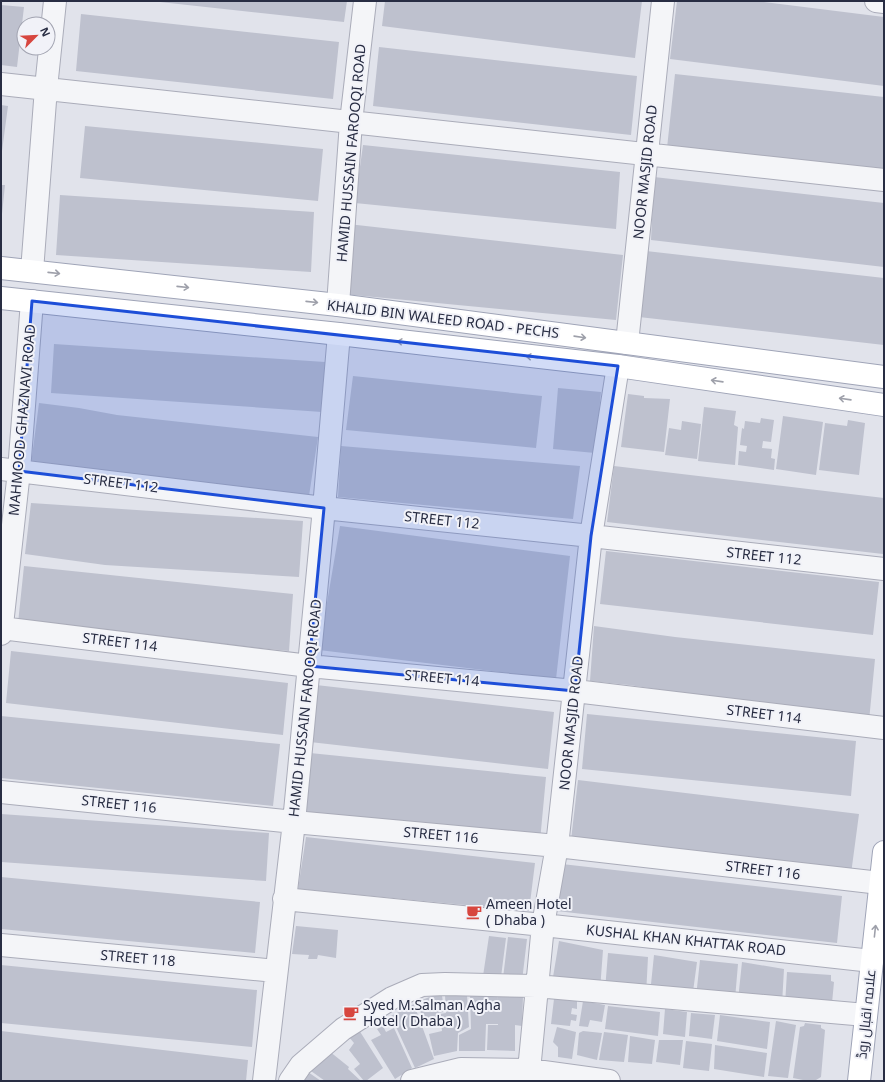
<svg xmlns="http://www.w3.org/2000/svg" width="885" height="1082" font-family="'Noto Sans',Cairo,sans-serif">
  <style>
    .building { fill: #bec1ce }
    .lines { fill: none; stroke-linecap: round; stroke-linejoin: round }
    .minor-casing { stroke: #aaacb9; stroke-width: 24 }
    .major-casing { stroke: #9fa4b7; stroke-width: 24 }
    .minor { stroke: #f4f5f8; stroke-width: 22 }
    .major { stroke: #fff; stroke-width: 22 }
    .oneway { stroke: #9ea0aa }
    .marked { fill: #1d4ed8; fill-opacity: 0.2; stroke: #1d4ed8; stroke-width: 3; stroke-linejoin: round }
    .labels { text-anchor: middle; stroke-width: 4; stroke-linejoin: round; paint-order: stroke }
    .street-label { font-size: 14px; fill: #282d43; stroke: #f1f2f8 }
    .poi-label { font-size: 14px; fill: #282d43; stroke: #f1f2f8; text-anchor: start }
  </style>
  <rect width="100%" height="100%" fill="#e1e3eb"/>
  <!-- building -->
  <path class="building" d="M160,1H347L344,22L160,2Z
    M385,1H642L635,58L382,26Z
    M677,1H755L884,17V86L670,59Z
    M1,5L24,7L17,67L1,65Z
    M81,14L339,42L333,99L76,71Z
    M379,47L637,76L631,135L373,106Z
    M675,74L884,97V171L667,148Z
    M1,105L8,106L2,151H1Z
    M85,126L323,149L318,201L80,178Z
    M363,145L620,172L616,229L355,203Z
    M654,177L884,203V267L651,240Z
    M1,185H5L2,214H1Z
    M60,195L314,212L311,272L56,255Z
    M348,224L623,255L616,320L343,294Z
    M646,251L884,278V345L639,317Z
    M54,344L325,362L322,412L51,393Z
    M353,376L542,396L536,448L346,430Z
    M558,388L601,392L595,453L553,449Z
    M628,394L644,396V398L670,399L664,452L621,447Z
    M39,403L79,408L117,415L318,437L309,496L31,464Z
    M704,407L736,411L734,425L738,427L735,465L698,461Z
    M783,416L823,422L816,475L776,469Z
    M761,418L774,420L771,442L763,441L762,448L772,449L771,458L775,459L774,470L738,465L739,451L746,452L747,446L740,445L742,428L744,429L745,421L760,423Z
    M848,420L865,423L859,475L819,470L825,423L847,426Z
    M682,421L701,424L697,459L665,455L669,428L681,430Z
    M341,446L580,466L573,519L338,497Z
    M614,466L884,498V544L883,554L607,522Z
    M31,503L303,521L299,577L105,565L25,554Z
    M340,526L570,556L556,679L319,650Z
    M606,551L879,582L873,635L600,604Z
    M24,566L293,594L289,651L18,623Z
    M594,626L675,637L875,659L869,721L629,685L590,681Z
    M11,651L288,683L283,735L6,703Z
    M316,685L554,712L548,769L310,742Z
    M587,714L856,741L851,796L582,769Z
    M1,716L280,744L273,806L1,778Z
    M310,753L546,777L540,841L304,816Z
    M578,780L859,814L851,874L571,840Z
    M1,814L269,833L266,881L1,862Z
    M306,837L535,863L529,911L298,889Z
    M553,863L842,896L837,943L548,910Z
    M1,877L260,902L255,953L1,929Z
    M296,926L338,930L336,958L318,955L317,959H308L309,955L292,954Z
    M489,936L506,938L501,977L483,976Z
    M508,937L527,939L522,981L503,978Z
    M559,941L603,950L600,990L552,983Z
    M608,953L648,957L646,995L605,990Z
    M654,955L697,962L692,999L650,994Z
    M700,960L738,964L735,999L696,997Z
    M742,962L784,969L782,1004L738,1000Z
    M1,965L257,990L252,1047L1,1023Z
    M787,972L831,975V981L834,982L832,1003L785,1005Z
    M437,994L442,995L444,1012L437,1013L438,1016L424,1022L417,1002Z
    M470,994L498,995L497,1001L498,996H523L522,1026L515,1025V1051L487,1050L488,1025H498V1024H486L485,1051H459V1035L471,1029Z
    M445,995H467L469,1027L458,1033L457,1051L434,1056L429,1034L442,1031L440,1014L446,1013Z
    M554,999L577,1001V1009L572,1008L571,1014L577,1015L576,1021L571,1020L570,1026L551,1024Z
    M583,1001L605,1005L602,1022L590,1020L588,1027L579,1026Z
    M414,1004L434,1059L415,1068L391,1016Z
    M608,1006L660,1012L658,1036L605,1029Z
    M665,1009L687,1012L685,1037L663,1034Z
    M691,1013L715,1015L712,1039L689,1036Z
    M720,1015L770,1022L767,1049L717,1041Z
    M776,1021L796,1025L788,1078L768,1076Z
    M805,1023L821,1025V1028L825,1030L821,1077L816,1080L808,1081L793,1078L800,1027L804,1026Z
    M383,1026L386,1032L394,1028L412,1068L395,1079L371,1040L381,1035L377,1029Z
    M557,1027L576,1032L572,1059L558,1057V1047L553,1042Z
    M359,1030L383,1068L366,1081H364L354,1069L360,1064L349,1050L354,1043L349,1037Z
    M1,1031L248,1060L246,1081H1Z
    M583,1031L602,1033L597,1060L577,1055L579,1033Z
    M604,1032L628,1035L624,1062L599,1060Z
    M630,1036L655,1040L652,1064L628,1062Z
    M659,1040H683L680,1065L656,1062Z
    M686,1041L712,1044L709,1071L683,1068Z
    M715,1045L767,1053L764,1077L714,1069Z
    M329,1051L349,1067L348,1069L361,1081H325L311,1071Z
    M308,1072L321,1081H302Z"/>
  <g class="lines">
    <defs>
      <path id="minor" d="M876,1L884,2
        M1,84L884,180
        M32,271L46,88L55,1
        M338,305L351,122L365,1
        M627,343L663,1
        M1,469L324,508L591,536L884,569
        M1,628L309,666L575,691L884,728
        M1,634L19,471L32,301
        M1,792L294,822L557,846L880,883
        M284,899L543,925L872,961
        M1,945L276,971
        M264,1081L294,822L324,508L339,334
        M290,1081L301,1065L343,1029L392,998L422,985L445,984L536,986L866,1015
        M412,1081L461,1069L529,1070L609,1081
        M528,1081L543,925L557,846L591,536L618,366"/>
      <path id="major" d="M1,268L338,305L884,377
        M1,298L339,334L618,366L884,405
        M859,1081L884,852"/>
    </defs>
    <!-- minor casing -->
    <use href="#minor" class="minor-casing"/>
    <!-- major casing -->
    <use href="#major" class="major-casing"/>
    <!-- minor -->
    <use href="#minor" class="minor"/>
    <!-- major -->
    <use href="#major" class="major"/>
  </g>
  <!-- one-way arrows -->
  <defs><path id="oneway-shaft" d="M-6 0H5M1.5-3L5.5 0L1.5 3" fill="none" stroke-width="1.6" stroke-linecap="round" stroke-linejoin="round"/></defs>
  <g class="oneway">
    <use href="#oneway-shaft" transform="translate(54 273) rotate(6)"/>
    <use href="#oneway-shaft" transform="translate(183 287) rotate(6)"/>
    <use href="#oneway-shaft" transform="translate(312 302) rotate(6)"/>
    <use href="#oneway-shaft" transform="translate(580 337) rotate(8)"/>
    <use href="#oneway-shaft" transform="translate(403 342) rotate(-173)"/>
    <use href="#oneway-shaft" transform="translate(532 357) rotate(-173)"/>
    <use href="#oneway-shaft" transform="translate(717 381) rotate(-172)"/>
    <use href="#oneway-shaft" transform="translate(845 399) rotate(-172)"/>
    <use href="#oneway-shaft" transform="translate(875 931) rotate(-84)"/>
  </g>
  <!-- marked area -->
  <path class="marked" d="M32,301L618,366L591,536L575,691L309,666L324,508L19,471Z"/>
  <!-- icons -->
  <defs>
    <symbol id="cafe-bare" viewBox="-9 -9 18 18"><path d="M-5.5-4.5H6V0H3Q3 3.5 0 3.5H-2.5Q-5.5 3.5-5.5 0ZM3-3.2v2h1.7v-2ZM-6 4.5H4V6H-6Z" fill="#d7463f" stroke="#f1f2f8" stroke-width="2.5" paint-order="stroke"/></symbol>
  </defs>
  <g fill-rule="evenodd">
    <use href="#cafe-bare" x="463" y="901" width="22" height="22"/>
    <use href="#cafe-bare" x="340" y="1002" width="22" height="22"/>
  </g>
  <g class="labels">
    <!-- street labels -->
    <g class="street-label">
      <text transform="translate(351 153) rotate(-85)" y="5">HAMID HUSSAIN FAROOQI ROAD</text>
      <text transform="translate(645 172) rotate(-84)" y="5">NOOR MASJID ROAD</text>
      <text transform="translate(443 319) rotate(7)" y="5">KHALID BIN WALEED ROAD - PECHS</text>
      <text transform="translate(22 420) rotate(-85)" y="5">MAHMOOD GHAZNAVI ROAD</text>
      <text transform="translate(121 483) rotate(7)" y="5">STREET 112</text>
      <text transform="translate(442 520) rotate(6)" y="5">STREET 112</text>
      <text transform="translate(764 556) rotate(6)" y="5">STREET 112</text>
      <text transform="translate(120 642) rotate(7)" y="5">STREET 114</text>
      <text transform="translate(442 678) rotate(5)" y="5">STREET 114</text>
      <text transform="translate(305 708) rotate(-84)" y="5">HAMID HUSSAIN FAROOQI ROAD</text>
      <text transform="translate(764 714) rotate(7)" y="5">STREET 114</text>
      <text transform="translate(571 723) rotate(-84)" y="5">NOOR MASJID ROAD</text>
      <text transform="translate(119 804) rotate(6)" y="5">STREET 116</text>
      <text transform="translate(441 835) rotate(5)" y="5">STREET 116</text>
      <text transform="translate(763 870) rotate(7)" y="5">STREET 116</text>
      <text transform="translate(686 940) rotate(6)" y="5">KUSHAL KHAN KHATTAK ROAD</text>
      <text transform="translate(138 958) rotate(5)" y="5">STREET 118</text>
      <text transform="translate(866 1014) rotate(-84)" y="5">علامہ اقبال روڈ</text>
    </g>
    <!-- poi labels -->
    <g class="poi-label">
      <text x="486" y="909">Ameen Hotel<tspan x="486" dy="16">( Dhaba )</tspan></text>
      <text x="363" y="1010">Syed M.Salman Agha<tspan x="363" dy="16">Hotel ( Dhaba )</tspan></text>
    </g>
  </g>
  <!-- border -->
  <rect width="885" height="1082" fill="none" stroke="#282d43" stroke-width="4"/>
  <!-- north arrow -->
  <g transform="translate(36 36) rotate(66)"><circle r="19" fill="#f1f2f8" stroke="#a1a3b0"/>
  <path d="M0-3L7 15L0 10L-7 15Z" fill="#d7463f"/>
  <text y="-6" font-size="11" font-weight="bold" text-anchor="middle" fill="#282d43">N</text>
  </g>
</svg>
